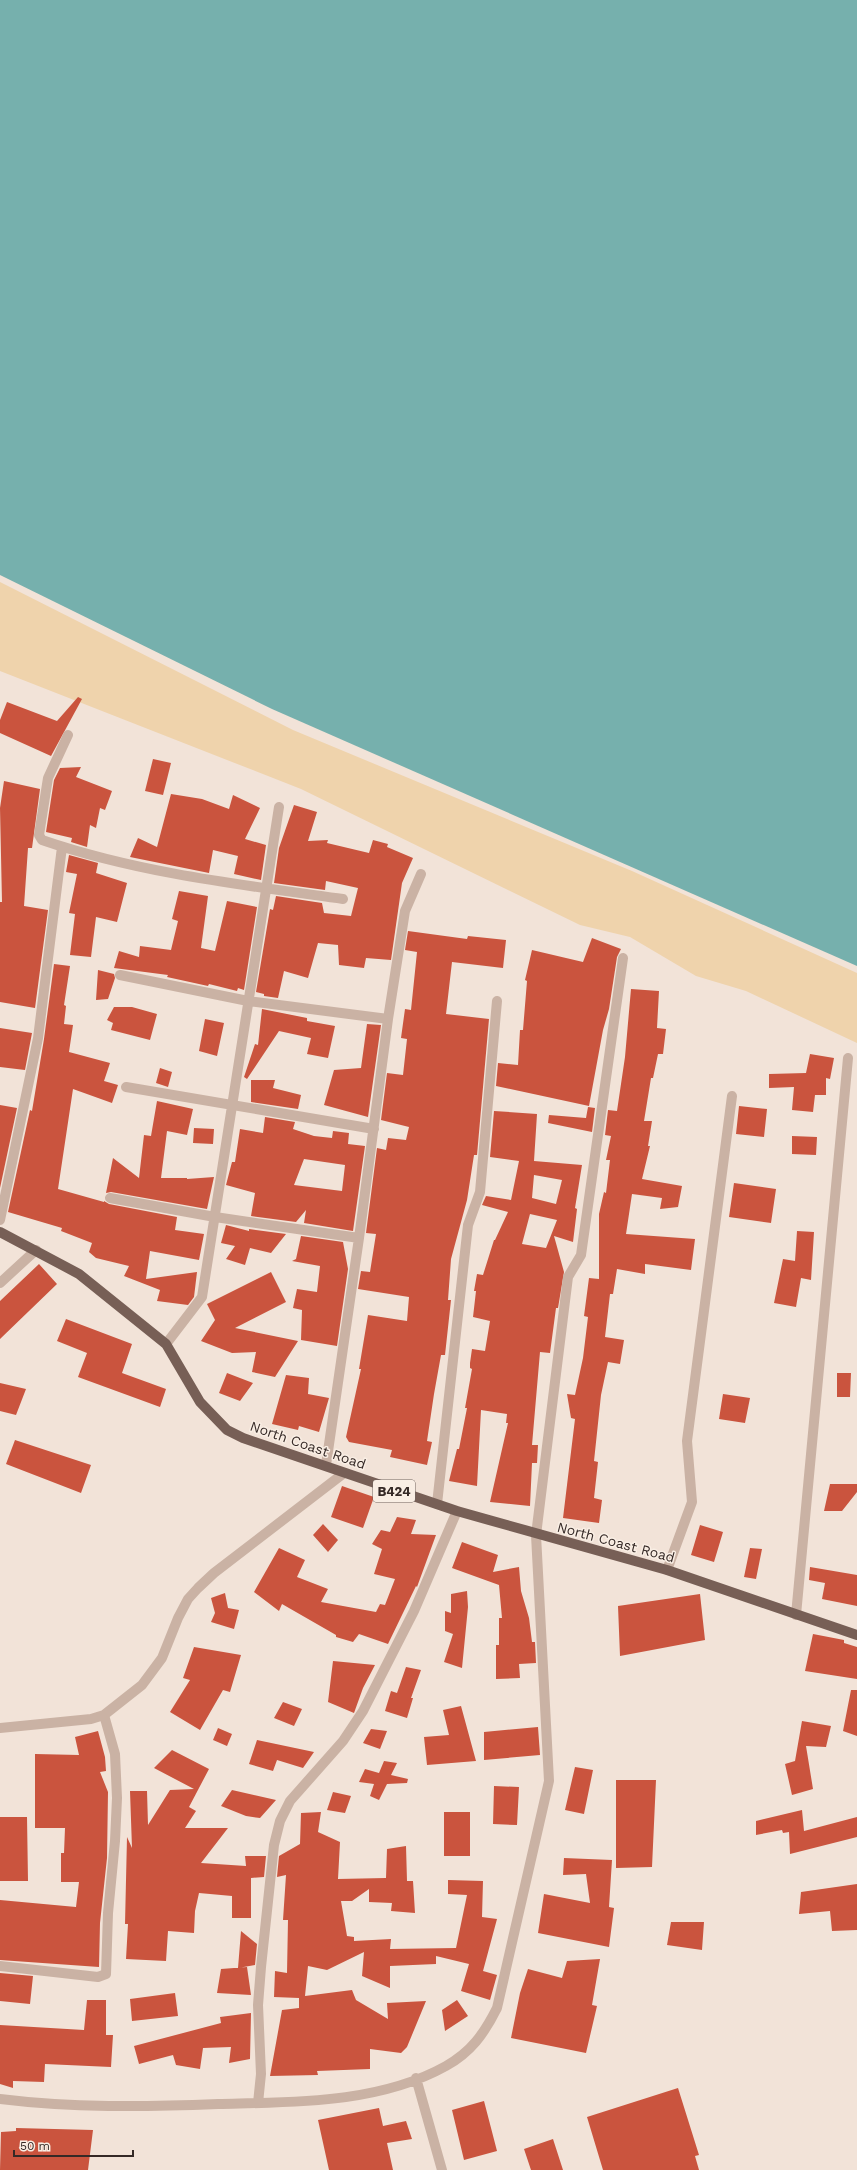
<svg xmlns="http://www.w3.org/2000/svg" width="857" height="2170" font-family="'Work Sans',sans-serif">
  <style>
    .sand { fill: #efd3ac }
    .water { fill: #76b0ad }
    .building { fill: #ca543e; fill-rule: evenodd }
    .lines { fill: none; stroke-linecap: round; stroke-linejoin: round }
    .street { stroke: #cab2a4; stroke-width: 10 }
    .primary { stroke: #775f56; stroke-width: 10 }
    .labels { text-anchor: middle; stroke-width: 3; stroke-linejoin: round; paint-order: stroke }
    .shield { fill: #f9eee4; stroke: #70645f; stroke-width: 1 }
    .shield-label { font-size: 13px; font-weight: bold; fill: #352926 }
    .street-label { font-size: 14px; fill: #352926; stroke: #f9eee4 }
  </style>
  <rect width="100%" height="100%" fill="#f2e3d8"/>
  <!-- sand -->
  <path class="sand" d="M0,582L293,730L632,871L857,973V1043L746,991L696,976L630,937L580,925L301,789L0,671Z"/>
  <!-- water -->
  <path class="water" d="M0,0H857V966L272,709L0,575Z"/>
  <!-- building -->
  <path class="building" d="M78,697L82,699L51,756L0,733V720L7,702L57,721Z
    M153,759L171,763L163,795L145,791Z
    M81,767L76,777L112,791L105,810L100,808L96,828L90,825L87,847L71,842L72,838L46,832L54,780L60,768Z
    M4,781L40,789L32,848H28L24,906L48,910L35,1008L0,1002V902H2L0,808Z
    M171,794L202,799L229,809L233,795L260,808L245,839L266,845L261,880L234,874L238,856L213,850L209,873L130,857L138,838L157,847Z
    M294,805L317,812L308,841L328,840L327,843L369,853L373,840L388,844L387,847L413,858L402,883L391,960L366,958L364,968L339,965L338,945L318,943L308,978L284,971L278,998L264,996V994L256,992L270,909L273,910L276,896L322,903L324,913L351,916L358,888L326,881L325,890L274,883L279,848Z
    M69,855L98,863L96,873L127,883L117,922L96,917L91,957L70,955L75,914L69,913L77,874L66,872Z
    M179,891L208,896L201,948L215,951L227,901L257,907L244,990L238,988L237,991L209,984L208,986L167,977L168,975L114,968L119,951L139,957L140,946L171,950L178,921L172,919Z
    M408,931L467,939L468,936L506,940L503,968L452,962L446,1014L489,1019L477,1155H474L467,1200L451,1259L448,1300H451L445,1355H441L434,1394L427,1441L432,1442L427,1465L390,1457L392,1450L349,1442L346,1437L361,1369H359L368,1315L407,1321L409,1297L358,1289L361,1271L370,1272L376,1234L366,1233L377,1148L386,1150L388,1138L406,1140L409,1127L381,1120L387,1073L403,1075L407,1039L401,1038L405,1009L411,1010L417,952L405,950Z
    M592,938L621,949L617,957L609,1009L603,1030L589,1106L496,1086L498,1063L518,1065L520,1030H523L527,981L525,980L532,950L583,962Z
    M54,964L70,966L64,1005L66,1006L64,1024L73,1025L69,1052L110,1063L104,1081L118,1085L112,1103L73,1089L58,1189L104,1202V1201L109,1204L177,1217L175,1230L204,1234L199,1260L150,1251L146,1279L197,1272L194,1297L188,1305L157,1301L160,1290L124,1276L129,1266L96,1258L89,1252L92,1243L61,1231L62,1228L8,1212L30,1110L32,1111L44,1039Z
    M98,970L114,974L115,978L108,999L96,1000Z
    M631,989L659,991L657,1028L666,1029L663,1054H658L653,1078H651L644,1121H652L648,1146H650L642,1179L682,1186L678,1207L660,1209L662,1198L632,1194L626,1234L695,1239L691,1270L645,1264V1274L617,1269L613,1294H610L605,1337L624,1340L620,1364L608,1362L601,1395L594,1461L598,1462L594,1498L602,1500L599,1523L563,1518L575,1419L571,1418L567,1394L575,1395L583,1358L588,1317L584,1316L589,1278L599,1279V1214L604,1192L606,1193L610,1160H606L611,1136L605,1135L608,1110L617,1111L625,1057Z
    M114,1007H132L157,1014L150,1040L111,1030L113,1023L107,1020Z
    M262,1009L307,1018V1021L335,1026L328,1058L307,1054L311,1038L279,1031L247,1079L244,1077L255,1044L258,1045Z
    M205,1019L224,1023L217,1056L199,1051Z
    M367,1024L381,1025L368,1117L324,1105L334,1070L361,1068Z
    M0,1028L32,1033L25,1070L0,1067Z
    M810,1054L834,1058L830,1079L826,1078V1095H815L813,1112L792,1110L794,1087L769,1088V1074L806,1073Z
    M160,1068L172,1072L168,1087L156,1083Z
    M251,1080H275L273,1088L301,1095L298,1109L251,1102Z
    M157,1101L193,1109L187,1135L167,1131L161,1178H187V1179L214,1177L207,1209L111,1192L106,1193L113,1158L139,1178L144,1135L151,1136Z
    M0,1105L17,1108L0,1188Z
    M739,1106L767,1109L764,1137L736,1134Z
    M588,1107L595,1108L592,1132L548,1123L549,1115L586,1118Z
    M494,1111L537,1114L534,1161L582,1165L575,1208L577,1209L573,1242L554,1236L564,1272L558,1308H556L550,1353L540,1352L532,1445H538L537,1463H532L530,1506L490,1502L508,1423H506L507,1414L481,1410L477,1486L449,1481L457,1449H459L467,1408H465L472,1369L470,1368V1363L472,1349L485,1351L490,1321L473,1317L476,1291H474L477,1274L483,1275L494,1240H495L508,1212L482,1205L486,1196L511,1200L519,1161L490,1157ZM534,1175L562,1180L556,1204L532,1198ZM530,1214L557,1220L546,1248L522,1244Z
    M265,1117L295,1122L293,1129L314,1136L332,1138L333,1131L349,1133L348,1144L365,1146L353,1231L304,1223L306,1210L296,1222L251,1216L255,1193L226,1185L232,1162H235L240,1129L263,1133ZM304,1159L345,1165L342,1191L294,1185Z
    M194,1128L214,1129L213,1144L193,1143Z
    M792,1136L817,1137L816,1155L792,1154Z
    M734,1183L776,1189L771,1223L729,1217Z
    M226,1225L249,1231V1229L286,1234L271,1253L250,1248L245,1265L226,1259L235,1246L221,1243Z
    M797,1231L814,1232L811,1280L801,1278L796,1307L774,1303L783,1259L795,1261Z
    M301,1236L343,1242L348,1269L337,1346L301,1340L302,1310L293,1308L297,1289L317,1292L320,1266L292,1261L296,1259Z
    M39,1264L57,1284L0,1339V1301Z
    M271,1272L286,1302L235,1328L298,1341L275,1377L252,1372L256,1352L232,1353L201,1341L215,1320L207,1304Z
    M66,1319L132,1344L122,1373L166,1389L160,1407L78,1377L87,1353L57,1341Z
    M227,1373L253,1383L240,1401L219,1393Z
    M837,1373H851L850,1397H837Z
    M286,1375L309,1378L308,1394L329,1398L319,1432L299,1426L298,1430L272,1424Z
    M0,1383L26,1389L16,1415L0,1411Z
    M723,1394L750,1398L745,1423L719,1419Z
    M15,1440L91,1465L81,1493L6,1464Z
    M830,1484H857V1492L842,1511H824Z
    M342,1486L374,1497L363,1528L331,1517Z
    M397,1517L416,1520L411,1534L436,1535L417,1587L416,1586L388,1644L359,1634L353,1642L336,1637V1634V1635L282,1604L279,1611L254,1592L279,1548L305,1560L297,1577L328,1589L321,1602L376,1612L380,1604L385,1605L395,1579L374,1574L382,1549L372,1544L381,1530L390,1532Z
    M323,1524L338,1540L328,1552L313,1535Z
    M700,1525L723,1532L714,1562L691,1555Z
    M462,1542L498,1555L493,1572L519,1567L521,1591L529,1618L532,1642H535L536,1663L519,1664L520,1678L496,1679V1645H499V1618H502L499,1585L452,1568Z
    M750,1548L762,1549L756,1579L744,1577Z
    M810,1567L857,1575V1606L822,1599L825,1583L809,1580Z
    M467,1591L468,1607L462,1668L444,1662L453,1634L445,1631V1611L451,1613V1594Z
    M225,1593L228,1608L239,1610L234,1629L211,1622L215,1613L211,1598Z
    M700,1594L705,1640L620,1656L618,1606Z
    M813,1634L844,1640V1643L857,1647V1679L805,1671Z
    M194,1647L241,1655L230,1692L223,1690L200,1730L170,1712L190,1680L183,1678Z
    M333,1661L375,1665L363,1688L354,1713L328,1702Z
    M406,1667L421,1670L411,1698H413L407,1718L385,1711L391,1691L397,1693Z
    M851,1690H857V1736L843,1731Z
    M283,1702L302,1709L294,1726L274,1718Z
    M461,1706L476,1761L427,1765L424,1737L449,1735L443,1710Z
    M802,1721L831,1726L826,1747L806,1746L813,1789L792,1795L785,1764L795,1761Z
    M538,1727L540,1755L484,1760V1732Z
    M218,1728L232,1734L227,1746L213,1740Z
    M371,1729L387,1731L380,1749L363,1743Z
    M98,1731L105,1757L106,1771L100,1772L108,1792L107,1858L100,1923L99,1967L0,1960V1900L76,1907L79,1882H61V1853H64L65,1828H35V1754L79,1755L75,1737Z
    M257,1740L314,1752L303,1768L277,1760L273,1771L249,1764Z
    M172,1750L209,1769L189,1807L196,1811L185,1828H228L201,1863L246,1866L245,1856H266L264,1877L251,1878V1918H232V1896L199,1893L195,1911L194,1933L168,1931L166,1961L126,1959L128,1924H125L127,1837L132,1848L130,1791H147L148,1825L170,1790L194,1789L154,1768Z
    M384,1761L397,1763L391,1775L408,1779L407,1783L387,1784L379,1800L370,1796L374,1784L359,1782L365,1769L379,1773Z
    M575,1767L593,1770L584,1814L565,1810Z
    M616,1780H656L652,1867L616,1868Z
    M494,1786L519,1787L517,1825L493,1824Z
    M232,1790L276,1800L260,1818L246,1816L221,1806Z
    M333,1792L351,1796L345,1813L327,1810Z
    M802,1810L804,1831L857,1817V1837L790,1854L789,1832L783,1833L782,1830L756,1835V1821Z
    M321,1812L318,1832L340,1842L338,1879L386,1878L387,1849L406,1846L407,1881H413L415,1913L391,1911L392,1903L369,1902V1889L352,1901H341L347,1936L354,1937V1941L391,1939L390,1949L456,1948L467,1895L448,1894V1880L483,1881L482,1917L497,1919L483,1971L497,1975L490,2000L461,1991L469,1964L436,1956V1964L390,1966V1988L362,1976L364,1952L327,1970L308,1966L305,1996L352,1990L356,2000L388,2019L387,2003L426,2001L407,2047L401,2053L370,2049V2069L317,2071L318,2075L270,2076L282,2010L299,2008V1998L274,1997L275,1971L287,1973L288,1920H283L286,1875L277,1877L279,1856L300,1844L301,1813Z
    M444,1812H470V1856H444Z
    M0,1817H27L28,1881H0Z
    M564,1858L612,1860L609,1907L614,1908L609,1947L538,1933L544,1894L590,1903L586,1874L563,1875Z
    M857,1884V1930L832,1931L830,1911L799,1914L801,1892Z
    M671,1922H704L702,1950L667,1945Z
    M241,1931L257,1944L255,1965L238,1968Z
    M600,1959L592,2005L597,2006L586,2053L511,2038L520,1993L528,1969L562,1978L567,1961Z
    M247,1967L251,1995L217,1993L221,1969Z
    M0,1973L33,1976L30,2004L0,2001Z
    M175,1993L178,2016L132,2021L130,1999Z
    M87,2000H106V2035H113L111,2067L45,2064L44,2082L13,2081V2088L0,2084V2025L84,2030Z
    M457,2000L468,2016L445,2031L442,2010Z
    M251,2013L250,2059L229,2063L231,2047L203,2048L200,2069L176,2065L173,2055L139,2064L134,2046L221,2023L220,2017Z
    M678,2088L699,2155L695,2156L699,2170H603L587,2117Z
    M484,2101L497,2151L464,2160L452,2110Z
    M379,2108L383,2126L406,2121L412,2139L387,2143L393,2170H329L318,2120Z
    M16,2128L93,2130L88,2170H0L1,2132L16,2131Z
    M553,2139L563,2170H531L524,2149Z"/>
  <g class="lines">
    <!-- street -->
    <path class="street" d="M68,735L48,778L39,835L42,840C138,873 242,885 343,899
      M120,975L248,1001L388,1019
      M126,1087L374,1129
      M110,1198L215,1217L359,1238
      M0,1220L38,1038L62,847
      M0,1283L36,1250
      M166,1344L202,1297L279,807
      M326,1465L359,1238L388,1019L405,911L421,874
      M437,1504L468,1225L480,1192L497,1001
      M667,1570L692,1502L687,1441L732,1096
      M796,1615L848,1058
      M0,1728L91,1719L104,1715L142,1685L162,1658L178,1618L188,1599L198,1588L214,1573L344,1473
      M0,1966L98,1977L106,1974L108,1913L115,1841L117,1798L115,1754L104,1715
      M416,2078L442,2170
      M0,2099C72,2108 145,2107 218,2104C293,2102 378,2104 446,2066C471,2052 484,2034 497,2008L549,1781L536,1535L568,1277L581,1255L623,958
      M258,2103L261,2074L258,2005L261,1967L274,1845L280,1821L290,1801L343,1741L363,1711L414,1611L457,1511"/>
    <!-- primary -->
    <path class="primary" d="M0,1232L79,1274L166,1344L200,1402L227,1430L243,1438L457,1511L667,1570L857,1635"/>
  </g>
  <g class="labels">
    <!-- shield labels -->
    <rect class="shield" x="373" y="1480" width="42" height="22" rx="3"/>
    <g class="shield-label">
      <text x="394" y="1496">B424</text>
    </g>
    <!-- street labels -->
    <g class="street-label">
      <text transform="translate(308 1445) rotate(19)" y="5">North Coast Road</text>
      <text transform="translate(616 1542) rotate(15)" y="5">North Coast Road</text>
    </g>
  </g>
  <!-- scale -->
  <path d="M14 2150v6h119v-6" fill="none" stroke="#352926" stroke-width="2"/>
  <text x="20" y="2150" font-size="12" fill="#352926" stroke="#f9eee4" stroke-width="3" paint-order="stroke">50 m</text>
</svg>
